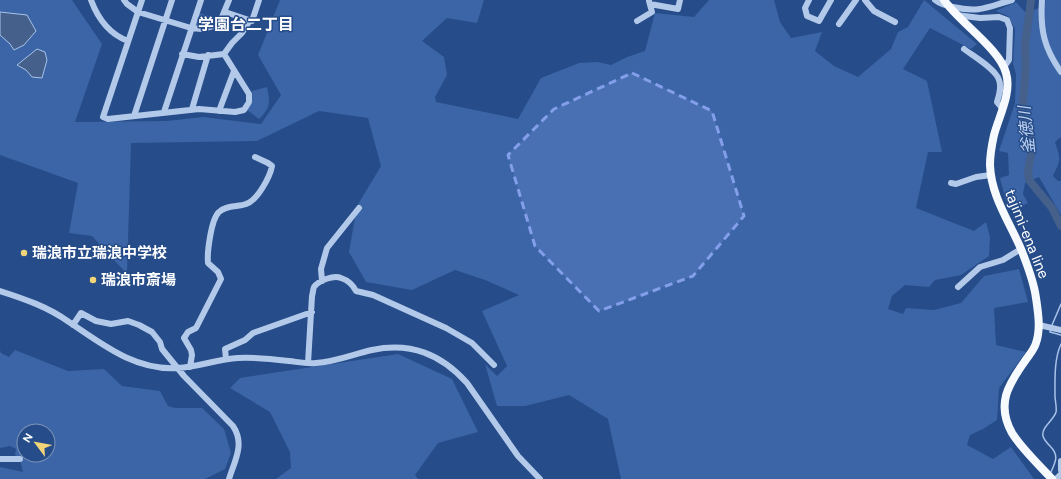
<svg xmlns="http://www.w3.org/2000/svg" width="1061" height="479" font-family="Figtree,'Noto Sans JP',sans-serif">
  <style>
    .green { fill: #3b65a6; fill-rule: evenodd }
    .water { fill: #46608c; stroke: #a8c3ea }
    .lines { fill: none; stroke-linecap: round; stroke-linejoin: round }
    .stream { stroke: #a8c3ea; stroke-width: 1.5 }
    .river { stroke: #46608c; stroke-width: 8 }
    .minor { stroke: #b3c9e9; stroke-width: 6 }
    .major { stroke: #f6f9fe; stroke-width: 8 }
    .marked { fill: #839eea; fill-opacity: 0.2; stroke: #839eea; stroke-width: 3; stroke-dasharray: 8 5; stroke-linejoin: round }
    .poi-dot { fill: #f2d578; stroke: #264c89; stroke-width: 1.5 }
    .labels { text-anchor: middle; stroke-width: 3; stroke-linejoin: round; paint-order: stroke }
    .street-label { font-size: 15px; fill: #fff; stroke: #264c89 }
    .poi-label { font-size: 15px; font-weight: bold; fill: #fff; stroke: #264c89; text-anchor: start }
    .neighbourhood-label { font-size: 16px; font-weight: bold; fill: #fff; stroke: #264c89 }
    .water-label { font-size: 16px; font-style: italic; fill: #bfd3f0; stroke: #264c89 }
  </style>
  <rect width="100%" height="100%" fill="#264c89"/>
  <!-- green -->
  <path class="green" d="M0,0H72L102,44L75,122L167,121L203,117L261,124L281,95L258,55L280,0H484L477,23L447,18L422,41L444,57L447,75L435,97L436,102L518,119L541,78L579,63L598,62L611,65L627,57L645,51L655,13L694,17L709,0H774L780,22L791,38L822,32L815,51L834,66L858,77L891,49L898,32L908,27L924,0L977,44L971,49L930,28L903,69L927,81L942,152H928L916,208L974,231L986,222L990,237L989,256L961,275L935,280L929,287L905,285L892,296L888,309L903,314L906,308L934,310L961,303L984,276L1019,269L1028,302L994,308L996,345L1026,352L999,388L997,420L983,429L970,435L967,445L993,459L1011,447L1034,479H621L608,419L569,395L525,406H497L485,364L497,376L507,366L482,311L519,295L485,280L455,270L412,290L366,282L349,252L357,206L381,166L368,118L319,111L257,141L131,143L127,274L92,236L69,233L78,183L0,155Z
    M1046,0H1061V137L1055,142C1061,160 1061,159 1053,176L1058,181H1061V215L1039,177L1025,183L1023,194L1028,203L1019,207L1006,201L1000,178L1009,175L1008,153L999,151L1015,103L1016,74L1013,64L1015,29L1008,16L996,11L1016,2L1025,12L1037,9L1044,5Z
    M198,13L218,18C209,25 204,26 193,26Z
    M267,87C270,103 271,107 259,119L246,109C251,103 253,99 252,91Z
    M0,350L1,353L9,357L15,350L68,371L104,369L122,386L160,391L168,406L175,408H202L224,429L231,453L225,469L205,479H0V467L23,472L20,459L15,455L16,449L10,446L0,448ZM24,431H48V455H24Z
    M398,354L452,379L478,432L438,443L415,475L418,479H276L291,468L290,452L270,412L230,388L240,378Z"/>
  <!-- water -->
  <path class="water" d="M0,12L27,15L36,31L24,45L14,50L10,44L0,35Z
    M37,49L45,52L47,60L42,78L32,77L26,70L17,65Z"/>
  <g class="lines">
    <!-- stream -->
    <path class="stream" d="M1052,325L1061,304
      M1051,329L1050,332L1061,335
      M1050,474C1055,463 1060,456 1050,446C1047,443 1044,440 1043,436C1041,427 1054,420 1056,412C1057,407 1055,401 1055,396C1055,380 1054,359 1061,344"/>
    <!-- river -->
    <path class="river" d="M1031,0L1025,46L1026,67L1022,113L1031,139L1032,149L1028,172L1029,180L1052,208L1061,226"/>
    <!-- minor -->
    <path class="minor" d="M91,0C98,19 109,34 128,41
      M124,0L127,4L138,12L191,28L202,29L213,26L222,17L229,0
      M142,0L103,117L108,119L199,109L235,112L244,110L249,102V94L224,54
      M809,0L805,8L807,16L819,21L831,0
      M865,0L874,11L895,22
      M935,0C940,4 947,6 953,7C980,13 987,7 1012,0
      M1042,0C1040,30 1044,48 1061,72
      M650,4L678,9L680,0
      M225,12L252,21
      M956,15L980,18L999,17L1007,20L1010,28L1009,60L1004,67
      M637,21L652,12L649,1
      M839,24L856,0
      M964,49C973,56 996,69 999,80C1002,87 999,95 997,102L1002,108
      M182,54L199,57L224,54L232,43L242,33L249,22L252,21L259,0
      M192,109L208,55
      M219,111L234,71
      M164,112L201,0
      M134,116L172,0
      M951,183L956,184L976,177L991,175
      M322,281L321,269L327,248L359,208
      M958,287L980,267L1003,260L1021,249
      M0,291C25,299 48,307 69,322C102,344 135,371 178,368C198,367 218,359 238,358C255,357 272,359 289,361C298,362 307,364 316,363C335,362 354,354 372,350C411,342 441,354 467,383L518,456L540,479
      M73,325L81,313L96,321L111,324L128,321L139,325L152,332L160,342L162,349L184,376L233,426C245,444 235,460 229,479
      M1039,325L1061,330
      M226,359L225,349L245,340L253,333L312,312
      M308,363L312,296C313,293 313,289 314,287C319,280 334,275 341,278C347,280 353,285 356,291L373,295L446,328L472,343L494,365
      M190,367L192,355L191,350L184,338L188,332L196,328L221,279L218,272L208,263C207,253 211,219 219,212C226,205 238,207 246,204C257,201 270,177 272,166L268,163L255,157
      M0,459H20
      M1061,461V470
      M1056,479L1061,474"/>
    <!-- major -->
    <path class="major" d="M944,0C959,22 1000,49 1006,73C1012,93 999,116 994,135C992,144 990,155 990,165C991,196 1009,221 1021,249C1027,264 1034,282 1036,298C1038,312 1041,329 1036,343C1034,350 1029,355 1025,361C1008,385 996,404 1012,433C1021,448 1040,466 1052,479"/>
  </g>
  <!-- marked area -->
  <path class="marked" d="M632,73L712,111L744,216L693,276L599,311L535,246L508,155L554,109Z"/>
  <!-- markers -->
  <g class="poi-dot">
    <circle cx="24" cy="253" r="4"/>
    <circle cx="93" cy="280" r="4"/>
  </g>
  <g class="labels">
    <!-- street labels -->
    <g class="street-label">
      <text transform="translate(1027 234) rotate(68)" y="5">tajimi-ena line</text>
    </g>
    <!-- poi labels -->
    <g class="poi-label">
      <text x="32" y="258">瑞浪市立瑞浪中学校</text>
      <text x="101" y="285">瑞浪市斎場</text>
    </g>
    <!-- neighbourhood labels -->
    <g class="neighbourhood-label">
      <text x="246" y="30">学園台二丁目</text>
    </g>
    <!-- water labels -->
    <g class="water-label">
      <text transform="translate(1026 130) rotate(-96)" y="6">釜徳川</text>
    </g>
  </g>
  <!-- north arrow -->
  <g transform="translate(36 443) rotate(302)"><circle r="19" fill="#264c89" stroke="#7d94b8"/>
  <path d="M0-3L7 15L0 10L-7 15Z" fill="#f2d578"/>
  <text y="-6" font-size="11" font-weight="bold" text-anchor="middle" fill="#ffffff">N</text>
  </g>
</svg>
